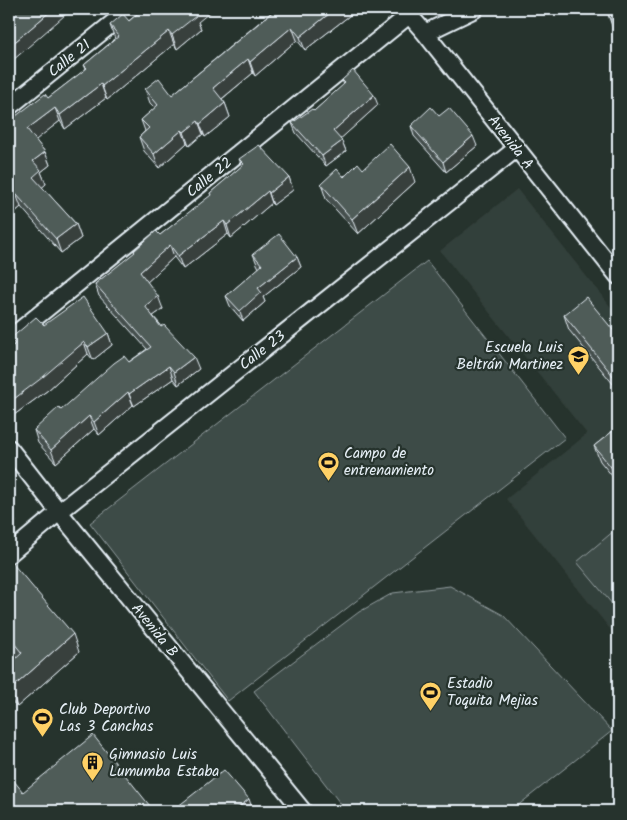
<svg xmlns="http://www.w3.org/2000/svg" width="627" height="820" font-family="Kalam,sans-serif">
  <style>
    .built { fill: #333f3a }
    .green { fill: #3e4b47; stroke: #939ea0 }
    .lines { fill: none; stroke-linecap: round; stroke-linejoin: round }
    .street-casing { stroke: #e8f1f8; stroke-width: 20 }
    .street { stroke: #26332d; stroke-width: 16 }
    .wall { fill: #454f4d; stroke: #e8f1f8 }
    .shaded-wall { fill: #38403e; stroke: #e8f1f8 }
    .building { fill: #505c59; stroke: #e8f1f8 }
    .labels { text-anchor: middle; stroke-width: 4.5; stroke-linejoin: round; paint-order: stroke }
    .street-label { font-size: 15px; fill: #e8f1f8; stroke: #26332d }
    .poi-label { font-size: 15px; fill: #e8f1f8; stroke: #26332d; text-anchor: start }
  </style>
  <rect width="100%" height="100%" fill="#26332d"/>
  <filter id="ink" filterUnits="userSpaceOnUse"><feTurbulence type="fractalNoise" baseFrequency=".02" numOctaves="2"/><feDisplacementMap in="SourceGraphic" scale="10" xChannelSelector="R" yChannelSelector="G"/><feConvolveMatrix kernelMatrix="1 2 1 2 8 2 1 2 1" color-interpolation-filters="sRGB"/></filter>
  <g filter="url(#ink)">
    <!-- built -->
    <path class="built" d="M517,189L618,316V639L506,499L587,434L440,251Z"/>
    <!-- green -->
    <path class="green" d="M427,261L565,438L228,701L90,523Z
      M615,530L618,534V611L577,562Z
      M450,586L503,615L612,731L511,811H346L254,691L359,612L393,593Z"/>
    <g class="lines">
      <defs>
        <path id="street" d="M404,9L425,33L618,276
          M425,33L475,9
          M9,107L130,9
          M9,339L409,15
          M9,448L59,512L303,811
          M9,554L59,512L516,149"/>
      </defs>
      <!-- street casing -->
      <use href="#street" class="street-casing"/>
      <!-- street -->
      <use href="#street" class="street"/>
    </g>
    <!-- wall -->
    <path class="wall" d="M9,9L12,61L9,56Z
      M273,9H358L305,50L297,40L255,76L253,73L222,99L225,103L230,117L205,137L203,134L189,146L187,143L159,168L144,151L139,137L145,131L141,120L155,108L150,103L145,89L172,95L274,10Z
      M606,9H618V40L612,26Z
      M129,21L198,22L201,29L177,49L174,44L107,100L106,98L65,129L60,121L35,140L45,152L50,165L41,172L46,184L42,187L76,224L81,238L61,253L21,207L9,217V108L16,116L48,98L86,69L84,65L115,39L110,25Z
      M342,80L378,105L340,139L342,141L346,151L326,166L296,133L292,123L314,111L344,85Z
      M439,116L477,146L446,172L414,136L411,126Z
      M239,159L289,177L293,190L273,205L272,203L231,238L228,234L183,269L174,257L147,282L163,309L153,316L199,369L178,385L173,379L134,406L133,405L99,435L94,429L56,463L38,443L34,430L61,410L147,349L99,296L95,284L135,253L134,251L160,235L211,196L210,193L242,166Z
      M363,169L415,182L358,234L326,199L321,184Z
      M253,254L297,257L301,267L263,297L265,302L243,321L230,306L226,296L259,268L257,264Z
      M564,315L618,336V390L569,330Z
      M44,325L108,333L112,345L93,360L88,354L48,390L14,415L9,408V349L13,346L10,339Z
      M618,427V480L617,482L600,461L594,446Z
      M9,568L79,652L17,707L9,698V665L17,658L9,648Z"/>
    <!-- shaded-wall -->
    <path class="shaded-wall" d="M53,9H72L12,61L9,51V47Z
      M192,9H214L198,22L201,29L177,49L172,35Z
      M335,9H358L305,50L300,37Z
      M292,27L297,40L255,76L250,62Z
      M169,31L174,44L107,100L102,86Z
      M248,59L253,73L218,102L213,88Z
      M101,84L106,98L65,129L60,115Z
      M374,95L378,105L337,142L333,131Z
      M225,103L230,117L205,137L200,124Z
      M55,108L60,121L32,143L27,129Z
      M198,121L203,134L189,146L184,132Z
      M182,130L187,143L159,168L154,154Z
      M473,136L477,146L446,172L443,162Z
      M342,141L346,151L326,166L322,156Z
      M45,152L50,165L41,172L46,184L38,191L33,177V161Z
      M410,167L415,182L358,234L352,219Z
      M289,177L293,190L273,205L269,193Z
      M268,191L272,203L231,238L227,225Z
      M16,194L21,207L9,217V199Z
      M224,221L228,234L183,269L178,256Z
      M76,224L81,238L61,253L56,239Z
      M170,245L174,257L144,285L140,272Z
      M297,257L301,267L263,297L265,302L243,321L240,311L258,288Z
      M9,280L12,290L9,293Z
      M158,296L163,309L149,319L145,306Z
      M108,333L112,345L93,360L88,347Z
      M84,342L88,354L48,390L14,415L10,402Z
      M194,357L199,369L178,385L174,372Z
      M169,366L173,379L134,406L129,394Z
      M128,392L133,405L99,435L94,422Z
      M89,416L94,429L56,463L51,450Z
      M618,461V480L617,482L611,467Z
      M11,507L16,522L9,528V509Z
      M73,634L79,652L17,707L11,689Z
      M249,799L253,811H234Z"/>
    <!-- building -->
    <path class="building" d="M9,9H53L9,47Z
      M143,9H192L191,10L196,16L172,35L169,31L102,86L101,84L60,115L55,108L27,129L45,152L33,161L41,170L33,177L76,224L56,239L16,194L9,199V108L16,116L45,94L48,98L87,68L84,65L119,36L110,25L123,14L129,21Z
      M276,9H335L300,37L292,27L250,62L248,59L213,88L225,103L200,124L198,121L184,132L182,130L154,154L139,137L149,128L141,120L158,105L145,89L159,78L172,95Z
      M606,9H618V36Z
      M353,70L374,95L333,131L342,141L322,156L292,123L312,109L314,111L345,83L342,80Z
      M431,107L439,116L449,108L473,136L443,162L411,126Z
      M390,144L410,167L352,219L321,184L337,169L344,177L358,163L363,169Z
      M259,145L289,177L269,193L268,191L227,225L224,221L178,256L170,245L140,272L158,296L145,306L161,327L164,325L194,357L174,372L169,366L129,394L128,392L94,422L89,416L51,450L34,430L59,407L61,410L114,363L124,356L129,362L151,347L95,284L135,252L134,251L156,231L160,235L211,195L210,193L244,164L239,159Z
      M279,234L297,257L258,288L261,292L240,311L226,296L262,265L253,254Z
      M83,297L108,333L88,347L84,342L43,377L10,402L9,401V349L15,344L10,339L36,317L44,325Z
      M586,297L618,336V382L564,315Z
      M618,427V461L611,467L594,446Z
      M13,564L73,634L11,689L9,687V665L22,653L9,637V568Z
      M93,735L154,811H9V775L23,792Z
      M224,770L249,799L234,811H172Z"/>
  </g>
  <!-- icons -->
  <defs>
    <symbol id="school-pin" viewBox="-11 -11 22 30"><path d="M0 17L-7.5 6A9.5 9.5 0 1 1 7.5 6Z" fill="#ffd166" stroke="#26332d"/><path d="M0-5L7-2L0 1L-7-2ZM-4 1L0 2.5L4 1V4Q0 6-4 4Z" fill="#111"/></symbol>
    <symbol id="stadium-pin" viewBox="-11 -11 22 30"><path d="M0 17L-7.5 6A9.5 9.5 0 1 1 7.5 6Z" fill="#ffd166" stroke="#26332d"/><path d="M0-5a6.5 5 0 1 0 0 10a6.5 5 0 1 0 0-10ZM-3.5-1.8h7v3.6h-7Z" fill="#111"/></symbol>
    <symbol id="building-pin" viewBox="-11 -11 22 30"><path d="M0 17L-7.5 6A9.5 9.5 0 1 1 7.5 6Z" fill="#ffd166" stroke="#26332d"/><path d="M-4-6H4V6H1V3H-1V6H-4ZM-2.5-4.3h1.7v1.8h-1.7ZM.8-4.3h1.7v1.8H.8ZM-2.5-1h1.7V.8h-1.7ZM.8-1h1.7V.8H.8Z" fill="#111"/></symbol>
  </defs>
  <g fill-rule="evenodd">
    <use href="#school-pin" x="566" y="344" width="25" height="34"/>
    <use href="#stadium-pin" x="316" y="450" width="25" height="34"/>
    <use href="#stadium-pin" x="418" y="680" width="25" height="34"/>
    <use href="#stadium-pin" x="30" y="706" width="25" height="34"/>
    <use href="#building-pin" x="80" y="750" width="25" height="34"/>
  </g>
  <g class="labels">
    <!-- street labels -->
    <g class="street-label">
      <text transform="translate(69 58) rotate(-39)" y="5">Calle 21</text>
      <text transform="translate(511 142) rotate(52)" y="5">Avenida A</text>
      <text transform="translate(209 177) rotate(-39)" y="5">Calle 22</text>
      <text transform="translate(262 350) rotate(-38)" y="5">Calle 23</text>
      <text transform="translate(155 630) rotate(51)" y="5">Avenida B</text>
    </g>
    <!-- poi labels -->
    <g class="poi-label">
      <text x="563" y="352" text-anchor="end">Escuela Luis<tspan x="563" dy="17">Beltrán Martinez</tspan></text>
      <text x="344" y="458">Campo de<tspan x="344" dy="17">entrenamiento</tspan></text>
      <text x="447" y="688">Estadio<tspan x="447" dy="17">Toquita Mejias</tspan></text>
      <text x="59" y="714">Club Deportivo<tspan x="59" dy="17">Las 3 Canchas</tspan></text>
      <text x="109" y="759">Gimnasio Luis<tspan x="109" dy="17">Lumumba Estaba</tspan></text>
    </g>
  </g>
  <!-- margin -->
  <rect width="627" height="820" fill="none" stroke="#26332d" stroke-width="30"/>
  <rect x="15" y="15" width="597" height="790" fill="none" stroke="#e8f1f8" stroke-width="2" filter="url(#ink)"/>
</svg>
